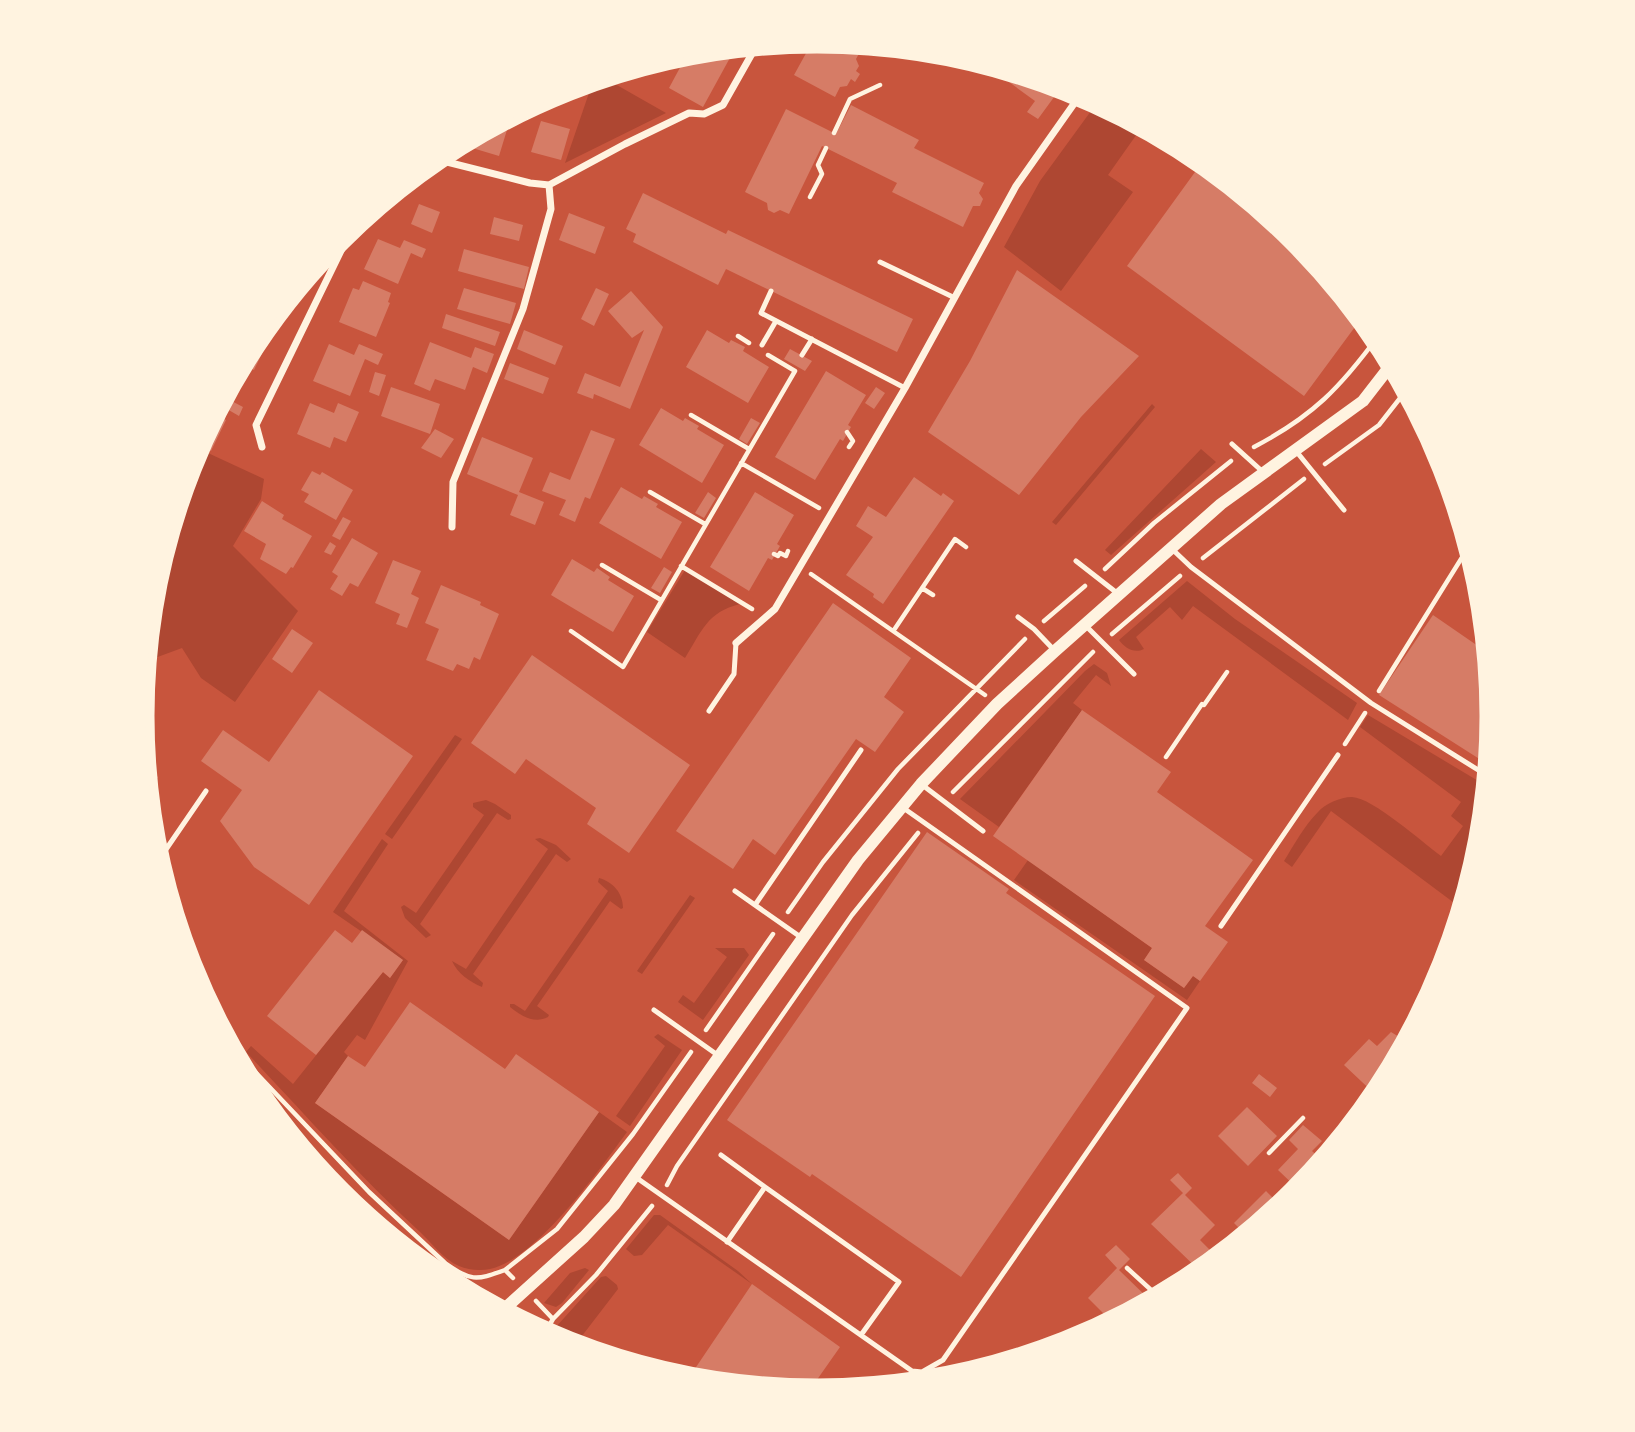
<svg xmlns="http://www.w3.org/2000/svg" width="1635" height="1432" font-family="Arial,sans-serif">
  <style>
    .green { fill: #ae4732 }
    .building { fill: #d67c66 }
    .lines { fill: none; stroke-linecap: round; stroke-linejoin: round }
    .path { stroke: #fff3e0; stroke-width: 4.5 }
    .service { stroke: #fff3e0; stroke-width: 5 }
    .minor { stroke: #fff3e0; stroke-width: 7 }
    .tertiary { stroke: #fff3e0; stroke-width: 12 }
    .rim { fill: none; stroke: #fff3e0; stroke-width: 9 }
  </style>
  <rect width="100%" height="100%" fill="#c8553d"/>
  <!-- green -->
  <path class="green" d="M615,84L666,113L565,163L590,90Z
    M1099,100L1144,124L1108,175L1133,192L1061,291L1004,247L1040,181Z
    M1152,404L1155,407L1056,525L1052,522Z
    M195,447L264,479L261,499L233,546L298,611L235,702L201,678L182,648L144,662L151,583L190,456Z
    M1201,449L1216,462L1111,555L1105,550Z
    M685,570L740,604C707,612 702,631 685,658L647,632Z
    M1187,581L1235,619L1357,703L1348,720L1193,606L1182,620L1170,607L1136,637L1144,649C1134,654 1125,648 1119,640Z
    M1094,664L1107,673L1111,686L1096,675L1073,703L1082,710L999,827L960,799L1085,671Z
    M1368,715L1490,788L1484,849L1465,911L1331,811L1292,867L1284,861C1294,845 1304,826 1318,812C1325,804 1340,797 1352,797C1373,798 1422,842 1441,856L1463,826L1451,816L1461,802L1360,727Z
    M455,735L462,739L392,839L385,834Z
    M486,800L495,804L511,815V819L508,820L497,813L420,924L431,935L426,938L405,918L401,907L404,905L416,913L484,815L473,807V803Z
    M540,838L556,845L571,859L567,862L556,854L473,974L483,983L482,987C470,982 457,973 452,961L466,969L548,849L535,839Z
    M382,839L388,844L344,911L408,961L365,1040L357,1035L344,1052L348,1056L315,1103L509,1240L599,1112L627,1132C599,1170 537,1259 490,1269C480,1271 468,1270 459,1266C444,1260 431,1242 419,1231C358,1175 303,1112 246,1052L251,1046L293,1084L383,972L390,978L403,960L333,912Z
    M1028,860L1152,948L1144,960L1184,988L1193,976L1200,981L1187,1000L1014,880Z
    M599,878C613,882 623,893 623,908L621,909L610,901L537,1006L549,1015L548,1017C534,1024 521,1016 510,1007V1004H514L525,1011L608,891L598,882Z
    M690,895L695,898L642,974L637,971Z
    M715,948H744L749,955L703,1020L678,1002L683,995L694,1003L727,957Z
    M658,1034L682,1050L630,1126L616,1116L665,1046L654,1037Z
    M654,1215H660L738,1271L752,1284L668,1225L642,1255L634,1256L626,1249Z
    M585,1268L589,1270L562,1303L556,1307L544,1303L570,1273Z
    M606,1276L617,1285L618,1289L575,1345L579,1350L546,1338L601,1277Z"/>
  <!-- building -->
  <path class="building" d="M815,37L872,42L866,52L861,50L856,59L859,66L856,71L860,74L855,82L851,79L847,86L840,87L835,97L794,75Z
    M737,45L703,107L669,88L690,49Z
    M967,55L997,64L1002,66L997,73L987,66L982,72L964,59Z
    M1004,66L1051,80L1047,85L1057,93L1038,119L1027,112L1035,101L998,74Z
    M851,105L919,140L914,148L984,183L979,193L983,199L980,206H973L963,227L892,192L897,183L822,146L789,214L780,210L774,213L768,210L767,203L745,192L786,109L836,134Z
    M503,118L510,120L499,156L459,144L461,140Z
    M541,121L570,129L561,160L531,152Z
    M1203,161L1298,236L1363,316L1304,396L1127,266Z
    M643,193L726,234L728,230L913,319L897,352L726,269L718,285L633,242L636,234L626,229Z
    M419,204L440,212L432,233L411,224Z
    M569,213L605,227L595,254L559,240Z
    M494,217L523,225L519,241L490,234Z
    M378,239L400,248L404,240L426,249L422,258L411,253L398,284L364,269Z
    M464,249L529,267L524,289L458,271Z
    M1017,270L1139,356L1081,417L1019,495L928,432L970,361Z
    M363,281L391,293L388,302L390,303L376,337L339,322L353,288L359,290Z
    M464,288L516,303L510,324L457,309Z
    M596,288L609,294L594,326L581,319Z
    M631,291L663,327L630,409L594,394L593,399L577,393L585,373L620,387L644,330L632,338L608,311Z
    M291,292L294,293L282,322L270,317Z
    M446,314L500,332L495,346L442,328Z
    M524,330L563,346L555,365L517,349Z
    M707,330L729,343L731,340L745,347L743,351L769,367L748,403L686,367Z
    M256,335L268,341L254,370L240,363Z
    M430,342L471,358L475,347L494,354L487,373L473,367L465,390L435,379L430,391L414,384Z
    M329,344L354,355L359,344L383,354L378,365L365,359L350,396L313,381Z
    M790,349L812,361L805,371L784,359Z
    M510,363L549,378L543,394L504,379Z
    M826,371L866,395L848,425L851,427L843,441L840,439L815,480L775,457Z
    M375,372L386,375L379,396L369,392Z
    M391,387L440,404L430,434L381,416Z
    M876,387L885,393L874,409L865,403Z
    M224,397L243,407L239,416L220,405Z
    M310,403L334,413L338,403L359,412L346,442L334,437L330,448L297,434Z
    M661,408L683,421L685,418L699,426L697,429L724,445L702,483L639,445Z
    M213,414L226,420L211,451L196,444Z
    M751,418L760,423L747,444L739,439Z
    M435,429L454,439L441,458L421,448Z
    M591,430L615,439L590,499L585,497L575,522L559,515L566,500L542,491L550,472L570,480Z
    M482,437L533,458L519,492L544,502L535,525L510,515L518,495L467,474Z
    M312,471L320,475L322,472L353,490L336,520L304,502L309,494L301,490Z
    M914,477L941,496L943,493L954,501L883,604L873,597L874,594L846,575L873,537L856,526L868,506L886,517Z
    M621,487L642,499L644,496L658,504L656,507L682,522L661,559L599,523Z
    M708,492L716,498L704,518L695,513Z
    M755,492L794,515L777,544L780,546L772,560L768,558L749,591L710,567Z
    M262,501L284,515L282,519L312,536L293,568L291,567L286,574L260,559L266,544L244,531Z
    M343,517L351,521L340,540L332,536Z
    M352,538L378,553L358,587L350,583L342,596L330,589L338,576L332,572Z
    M330,542L336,546L331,555L324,552Z
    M572,559L594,572L597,568L610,577L608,580L634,596L613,632L551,595Z
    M393,560L421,571L411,594L419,598L407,628L396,624L400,614L375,603Z
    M664,567L672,572L660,593L651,588Z
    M441,585L481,602L480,605L499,614L480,660L474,657L469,669L457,664L453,671L426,660L439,629L425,623Z
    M833,603L911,658L884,697L904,712L875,752L856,739L775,855L753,839L733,869L676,831Z
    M1433,615L1491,655L1497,716L1492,767L1379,695Z
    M292,629L313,643L292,673L272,659Z
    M532,655L690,765L629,853L587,824L596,808L526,759L515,774L471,743Z
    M319,690L413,756L309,905L254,867L220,821L242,790L201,761L223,730L269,762Z
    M1082,710L1171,772L1157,792L1253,860L1205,926L1228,942L1200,981L1193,976L1184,988L1144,960L1152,948L993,836Z
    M143,767L158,777L146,794Z
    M927,832L1009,889L1006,893L1155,996L961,1277L812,1174L810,1177L727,1120Z
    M335,930L352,943L362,930L403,960L390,978L383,972L316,1055L267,1016Z
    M410,1002L505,1069L516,1054L599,1112L509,1240L315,1103L348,1056L365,1067Z
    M1391,1032L1409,1043L1379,1098L1344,1065L1369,1039L1377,1046Z
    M1259,1074L1277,1088L1270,1097L1252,1083Z
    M1247,1107L1277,1136L1248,1166L1218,1136Z
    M1303,1125L1322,1141L1312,1151L1325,1163L1301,1192L1278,1170L1298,1149L1289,1140Z
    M1178,1173L1192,1188L1185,1195L1215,1225L1200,1240L1215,1255L1230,1241L1236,1247L1203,1274L1151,1224L1183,1193L1170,1180Z
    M1266,1191L1282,1207L1248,1237L1234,1223Z
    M1116,1245L1130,1259L1119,1270L1152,1302L1114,1324L1088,1298L1117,1268L1105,1255Z
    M752,1284L840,1347L807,1394L686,1382Z"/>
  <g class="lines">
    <!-- path -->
    <path class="path" d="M834,133L850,99L880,85
      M810,197L822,174L818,165L826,148
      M738,336L749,343
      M691,415L749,449
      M847,432L853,441L849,447
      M1254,447C1313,416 1340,388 1379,335
      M741,463L819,508
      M1325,464L1379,425L1408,388
      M650,492L705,524
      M774,554L778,556L780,553L786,556L788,551
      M1203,558L1304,479
      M602,565L661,600
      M681,566L752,609
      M1105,569L1154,523L1231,461
      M811,574L985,695
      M922,588L933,595
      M1044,621L1085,586
      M894,630L955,539L966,547
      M571,631L623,667L795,371L768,355
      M1112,634L1180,576
      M1379,691L1471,543
      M1204,705L1227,672
      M1345,744L1365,713
      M1166,757L1202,704
      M953,792L1093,652
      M788,912L823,862L898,769L1025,639
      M706,1030L773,934
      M223,1038L369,1192L445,1263
      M1269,1153L1303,1118
      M667,1185L677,1166L852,915L918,833
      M1127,1268L1161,1299
      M505,1270L557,1229L633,1134L691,1052
      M433,1275L445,1263C471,1281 475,1281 505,1270L513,1278
      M536,1301L553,1319L543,1336
      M553,1319L596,1275L652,1206"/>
    <!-- service -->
    <path class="service" d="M880,262L955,298
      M771,291L761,313L905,388
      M762,345L776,321
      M802,355L812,339
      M1232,444L1263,472
      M1296,451L1344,510
      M1172,549L1191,567L1371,703L1491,778
      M1076,561L1117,593
      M1018,617L1034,629L1055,651
      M1085,625L1134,674
      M709,711L734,674L736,643
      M921,784L983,831
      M156,864L206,791
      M735,891L802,938
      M755,905L861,750
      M1221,926L1338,755
      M654,1010L719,1056
      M721,1155L765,1187
      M634,1176L912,1371L922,1372L943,1360L1187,1008L902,807
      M727,1242L765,1187L899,1282L861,1335"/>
    <!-- minor -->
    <path class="minor" d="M431,158L530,183L549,185
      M262,447L256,425L356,220
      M452,527L453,482L523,309L551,209L549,185L625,144L689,113L704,114L723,105L758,43
      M736,643L775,609L905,388L1016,186L1083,91"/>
    <!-- tertiary -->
    <path class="tertiary" d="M472,1298L490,1302L506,1316
      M502,1311L584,1237L614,1205L858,860L921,784L997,704L1055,651L1221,504L1363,401L1394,361"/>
  </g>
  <!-- crop -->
  <path d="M0 0H1635V1432H0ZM150 716a667 667 0 1 1 1334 0a667 667 0 1 1-1334 0Z" fill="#fff3e0" fill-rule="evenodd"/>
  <path class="rim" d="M150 716a667 667 0 1 1 1334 0a667 667 0 1 1-1334 0Z"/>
</svg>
